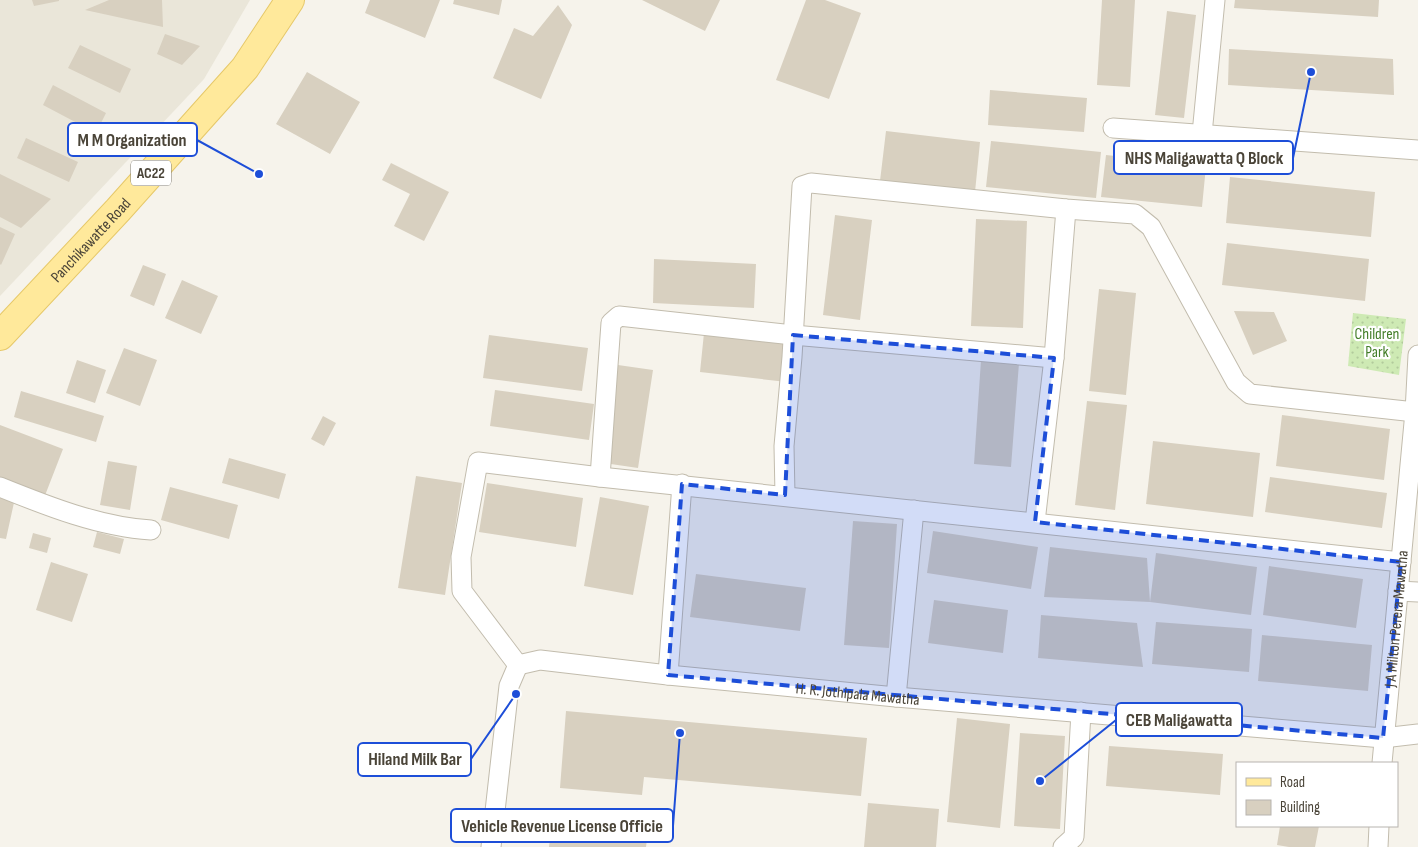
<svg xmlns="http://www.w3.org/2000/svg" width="1418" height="847" font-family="'Sofia Sans Condensed',sans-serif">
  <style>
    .residential { fill: #eae6d9 }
    .grass { fill: url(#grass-dots) }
    .building { fill: #d8d0c0 }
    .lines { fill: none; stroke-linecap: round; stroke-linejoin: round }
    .minor-casing { stroke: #c2bcad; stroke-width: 21 }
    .primary-casing { stroke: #e6c869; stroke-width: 30 }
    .minor { stroke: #fff; stroke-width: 19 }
    .primary { stroke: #ffe99b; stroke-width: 28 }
    .marked { fill: #1d4ed8; fill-opacity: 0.2; stroke: #1d4ed8; stroke-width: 4; stroke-dasharray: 10 6; stroke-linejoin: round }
    .labels { text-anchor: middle; stroke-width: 4.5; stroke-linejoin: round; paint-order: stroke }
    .shield { fill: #fff; stroke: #807c74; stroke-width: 1 }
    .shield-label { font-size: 15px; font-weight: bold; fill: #4a4438 }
    .street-label { font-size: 16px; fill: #4a4438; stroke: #fff }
    .park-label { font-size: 16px; fill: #447e2a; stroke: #fff }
    .leader { fill: none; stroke: #1d4ed8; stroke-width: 2 }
    .callout-dot { fill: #1d4ed8; stroke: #fff; stroke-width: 2 }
    .callout { fill: #fff; stroke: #1d4ed8; stroke-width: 2 }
    .callout-label { font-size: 18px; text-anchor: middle; font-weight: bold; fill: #4a4438 }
  </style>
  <defs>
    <pattern id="grass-dots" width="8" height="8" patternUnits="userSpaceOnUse" patternTransform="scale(1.25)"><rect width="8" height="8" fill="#ceeab4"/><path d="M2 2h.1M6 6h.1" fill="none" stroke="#b2ca9c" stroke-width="1.8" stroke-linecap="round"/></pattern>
  </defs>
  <rect width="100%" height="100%" fill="#f6f3eb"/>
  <!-- residential -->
  <path class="residential" d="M0,0H250L204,79L0,296Z"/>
  <!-- grass -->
  <path class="grass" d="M1353,313L1406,319L1399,375L1348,366Z"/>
  <!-- building -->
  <path class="building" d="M32,0H59V1L34,6Z
    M109,0H162L163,27L85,10Z
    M370,0H440L425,38L365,13Z
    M454,0H502L499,15L453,4Z
    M642,0H720L705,31Z
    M806,0H825L861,13L829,99L776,80Z
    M1102,0H1135L1130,87L1097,85Z
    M1235,0H1379L1378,17L1234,8Z
    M558,5L572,25L541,99L493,78L514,28L533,36Z
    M1167,11L1196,15L1184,118L1155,115Z
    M165,34L200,46L182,65L157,54Z
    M80,45L131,69L120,93L68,68Z
    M1229,49L1393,59L1394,95L1228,85Z
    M307,72L360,102L330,154L276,124Z
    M53,85L106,113L96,133L43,105Z
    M990,90L1087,98L1084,132L988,125Z
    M886,131L980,142L975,192L880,181Z
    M26,138L78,162L69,182L17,158Z
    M991,141L1101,152L1096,198L986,187Z
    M1106,155L1206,166L1202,207L1101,197Z
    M391,163L449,192L424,241L394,226L410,194L382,180Z
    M0,174L51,199L21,228L0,217Z
    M1230,177L1375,192L1371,237L1226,223Z
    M835,215L872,220L860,320L823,315Z
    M976,219L1027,221L1023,328L971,326Z
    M0,227L15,234L1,265L0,264Z
    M1227,243L1369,259L1365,301L1222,285Z
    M654,259L756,264L754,308L653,303Z
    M143,265L166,274L154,306L130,296Z
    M182,280L218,296L201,334L165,318Z
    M1099,289L1136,293L1126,395L1089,391Z
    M1234,311L1274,312L1287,341L1253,355Z
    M704,333L791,343L787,382L700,372Z
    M489,335L588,348L582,391L483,378Z
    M124,348L157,360L140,406L106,393Z
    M77,360L106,370L95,403L66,393Z
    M981,360L1019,363L1011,467L974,464Z
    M618,365L653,370L638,468L604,463Z
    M495,390L594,404L589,440L490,426Z
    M21,391L104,416L96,442L14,417Z
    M1087,401L1127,405L1115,510L1075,505Z
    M1282,415L1390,429L1384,480L1276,466Z
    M323,416L336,423L324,446L311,439Z
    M0,425L63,449L44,498L0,482Z
    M1153,441L1260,453L1253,517L1146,504Z
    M229,458L286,474L279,499L222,483Z
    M108,461L137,466L130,510L100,505Z
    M416,476L462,483L445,595L398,588Z
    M1270,477L1387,493L1382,528L1265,512Z
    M487,483L583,498L576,547L479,532Z
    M170,487L238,505L229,539L161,520Z
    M0,495L15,498L6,539L0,538Z
    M600,497L649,506L633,595L584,586Z
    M853,521L897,524L889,648L844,645Z
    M933,531L1038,547L1031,589L927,573Z
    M97,532L124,539L120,554L93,547Z
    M33,533L51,538L47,553L29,548Z
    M1050,547L1147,558L1150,602L1044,597Z
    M1156,553L1257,567L1251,615L1150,602Z
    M51,562L88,574L72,622L36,610Z
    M1269,566L1363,579L1356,628L1263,615Z
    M696,574L806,588L800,631L690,617Z
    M934,600L1008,610L1003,653L928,643Z
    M1041,615L1137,623L1143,667L1038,658Z
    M1156,622L1252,629L1249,672L1152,664Z
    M1262,635L1372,645L1368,691L1258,681Z
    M566,711L867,738L861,796L644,777L642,795L560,788Z
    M957,718L1010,724L1000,828L947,822Z
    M1020,733L1065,736L1060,829L1014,826Z
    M1109,746L1223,754L1220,795L1106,786Z
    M868,803L939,809L936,847H864Z
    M552,823L648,832L646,847H549Z
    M1280,826H1319L1315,847H1289L1277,845Z"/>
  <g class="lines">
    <defs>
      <g id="minor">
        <path d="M1113,128L1418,150"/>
        <path d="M1202,134L1215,0"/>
        <path d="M600,477L611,323L619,316L793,335L1054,358"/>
        <path d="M0,487C47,506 100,527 151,530"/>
        <path d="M785,495L784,446L792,357L802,186L811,183L1066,209L1135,214L1151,227L1236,382L1250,394L1415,412"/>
        <path d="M1035,522L1054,358L1066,209"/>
        <path d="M1398,591L1418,592"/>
        <path d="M518,665L462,591L461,557L478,462L600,477L1401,562"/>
        <path id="s1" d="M518,665L540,660L668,675L896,697L1383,738L1418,734"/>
        <path d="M668,675L682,484"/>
        <path d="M896,697L914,510"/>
        <path id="s2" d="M1382,763L1415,412L1418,355"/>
        <path d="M491,847L509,686L518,665"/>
        <path d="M1063,847L1074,837L1081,712"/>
        <path d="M1378,847L1379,826"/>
      </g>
      <g id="primary">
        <path id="s3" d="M0,336L118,210L245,68L290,0"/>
      </g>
    </defs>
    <!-- minor casing -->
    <use href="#minor" class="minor-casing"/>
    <!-- primary casing -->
    <use href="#primary" class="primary-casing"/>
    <!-- minor -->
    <use href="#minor" class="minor"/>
    <!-- primary -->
    <use href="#primary" class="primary"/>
  </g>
  <!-- marked area -->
  <path class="marked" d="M793,335L1054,358L1035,522L1401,562L1383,738L668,675L682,484L785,495Z"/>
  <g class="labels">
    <!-- shield labels -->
    <rect class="shield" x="131" y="160.5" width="40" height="25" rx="4"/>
    <g class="shield-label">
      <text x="151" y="178">AC22</text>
    </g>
    <!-- street labels -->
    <g class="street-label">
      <text dy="6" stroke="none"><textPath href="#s3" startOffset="132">Panchikawatte Road</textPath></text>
      <text dy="6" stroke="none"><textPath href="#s2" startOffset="145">J A Milton Perera Mawatha</textPath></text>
      <text dy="6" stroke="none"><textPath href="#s1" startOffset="342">H. R. Jothipala Mawatha</textPath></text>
    </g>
    <!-- park labels -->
    <g class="park-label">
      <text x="1377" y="339">Children<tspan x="1377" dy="18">Park</tspan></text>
    </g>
  </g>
  <!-- callouts -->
  <path class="leader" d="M259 174L197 140M1311 72L1293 158M1040 781L1116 720M516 694L471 759M680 733L673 826"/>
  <g class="callout-dot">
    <circle cx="259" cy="174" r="5"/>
    <circle cx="1311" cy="72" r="5"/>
    <circle cx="1040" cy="781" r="5"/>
    <circle cx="516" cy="694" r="5"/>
    <circle cx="680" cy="733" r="5"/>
  </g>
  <g class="callout">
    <rect x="68" y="123" width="129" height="33" rx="5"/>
    <rect x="1114" y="141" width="179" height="33" rx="5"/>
    <rect x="1116" y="703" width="126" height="33" rx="5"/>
    <rect x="358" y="743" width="113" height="33" rx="5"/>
    <rect x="451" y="809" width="222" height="33" rx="5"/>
  </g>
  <g class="callout-label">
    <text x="132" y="146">M M Organization</text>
    <text x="1204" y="164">NHS Maligawatta Q Block</text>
    <text x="1179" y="726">CEB Maligawatta</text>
    <text x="415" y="765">Hiland Milk Bar</text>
    <text x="562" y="832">Vehicle Revenue License Officie</text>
  </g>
  <!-- legend -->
  <rect x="1236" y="762" width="162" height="65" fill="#ffffff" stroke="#b7b4af"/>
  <rect x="1246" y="778" width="25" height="8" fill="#ffe99b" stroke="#b7b4af"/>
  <text x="1280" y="787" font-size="15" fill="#4a4438">Road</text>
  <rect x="1246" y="800" width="25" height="15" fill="#d8d0c0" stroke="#b7b4af"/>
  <text x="1280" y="812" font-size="15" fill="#4a4438">Building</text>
</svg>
